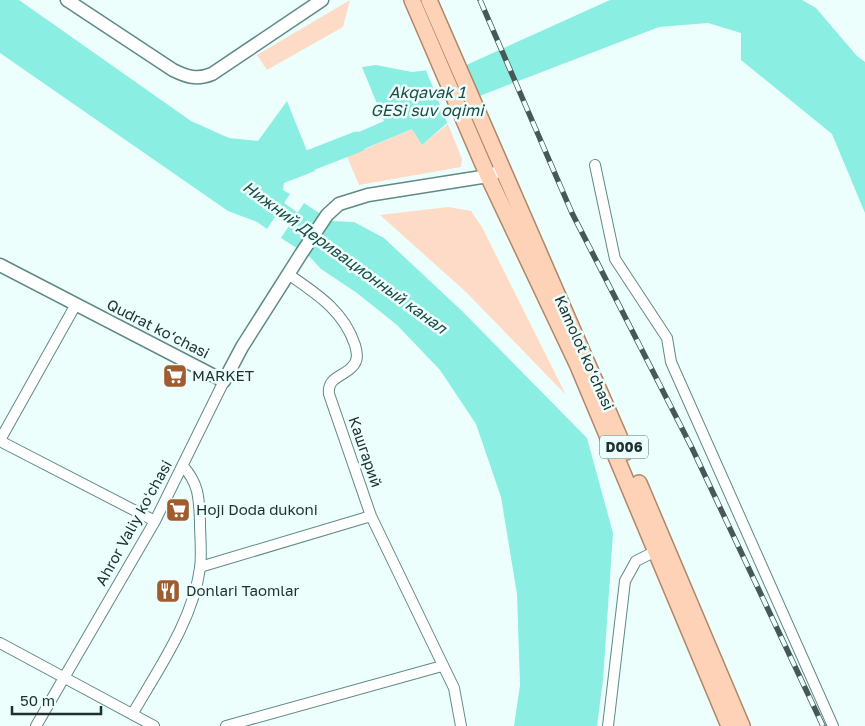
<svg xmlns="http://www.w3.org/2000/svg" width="865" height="726" font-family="'Golos Text',sans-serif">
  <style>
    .green { fill: #fddbc7 }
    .water { fill: #8beee2 }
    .pier { fill: #edfffc }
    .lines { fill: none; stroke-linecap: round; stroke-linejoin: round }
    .canal { stroke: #8beee2; stroke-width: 12 }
    .river { stroke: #8beee2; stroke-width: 21 }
    .minor-casing { stroke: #5f8a85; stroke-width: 12 }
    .tertiary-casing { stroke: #5f8a85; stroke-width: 15 }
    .primary-casing { stroke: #af8668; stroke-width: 18 }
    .minor { stroke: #fff; stroke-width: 10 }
    .tertiary { stroke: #fff; stroke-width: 12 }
    .primary { stroke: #fed2b7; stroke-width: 15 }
    .rail-casing { stroke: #475957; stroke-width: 5.5 }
    .rail { stroke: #edfffc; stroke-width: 4; stroke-dasharray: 11; stroke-linecap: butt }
    .labels { text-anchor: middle; stroke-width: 5; stroke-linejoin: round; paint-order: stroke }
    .shield { fill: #edfffc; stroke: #5c6e6c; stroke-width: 1 }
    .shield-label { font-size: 14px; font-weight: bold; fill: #1e302e }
    .street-label { font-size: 15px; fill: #1e302e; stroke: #edfffc }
    .poi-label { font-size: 15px; fill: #1e302e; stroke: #edfffc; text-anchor: start }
    .water-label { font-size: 16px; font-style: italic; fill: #1e4b46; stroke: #edfffc }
  </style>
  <rect width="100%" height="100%" fill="#edfffc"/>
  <!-- green -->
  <path class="green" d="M350,0L343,27L267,70L257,55Z
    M448,124L462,159L461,167L359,185L347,157L412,129L422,145Z
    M448,207L471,211L482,227L566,395L466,292L380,215Z"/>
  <!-- water -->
  <path class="water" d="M0,0H19L191,121L229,138L258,141L287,101L315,171L284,183L283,190L290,194L267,229L257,222L228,211L0,53Z
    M610,0H802L816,8L857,56L865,62V213L832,134L741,60V33L708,23L659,27L477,97L422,145L412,129L333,162L327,146L384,121L362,67L376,65L412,72L464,66Z
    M304,203L331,221L354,222L384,238L462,311L587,438L613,533L603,680L597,726H514L520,685L517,594L501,497L476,424L440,370L397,325L357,293L321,269L309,256L281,238Z"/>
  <!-- pier -->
  <path class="pier" d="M463,63L478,100L449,127L425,68Z"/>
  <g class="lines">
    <!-- canal -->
    <path class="canal" d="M268,199L309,228"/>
    <!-- river -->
    <path class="river" d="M285,170L357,142"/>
    <defs>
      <path id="minor" d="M595,165L615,259L667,338L671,362L833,726
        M288,274C317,294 344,311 355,345C357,353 359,360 352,367C343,377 327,377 329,394L371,516L454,688L461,726
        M0,440L75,306
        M0,441L155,521
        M200,567L371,516
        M0,643L154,726
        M133,713C159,668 193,620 200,568C202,553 200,537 200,522C199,498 199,484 183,466
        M36,726L155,521L224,381
        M226,726L442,666
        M608,726L625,581L636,561L660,549"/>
      <path id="tertiary" d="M67,0L173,70C187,77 197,80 212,74L322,0
        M0,265L224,381L242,347L301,254L327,215L339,204L368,195L488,176L495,173"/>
      <path id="primary" d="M412,0L488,176L578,366L729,726
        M429,0L626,452
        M639,483L742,726"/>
    </defs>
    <!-- minor casing -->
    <use href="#minor" class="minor-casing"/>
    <!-- tertiary casing -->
    <use href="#tertiary" class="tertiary-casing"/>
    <!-- primary casing -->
    <use href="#primary" class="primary-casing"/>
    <!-- minor -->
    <use href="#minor" class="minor"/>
    <!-- tertiary -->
    <use href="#tertiary" class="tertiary"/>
    <!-- primary -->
    <use href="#primary" class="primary"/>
    <defs>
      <path id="rail" d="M480,0L572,213L692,448L823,726"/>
    </defs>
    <!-- rail casing -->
    <use href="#rail" class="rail-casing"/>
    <!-- rail -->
    <use href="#rail" class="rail"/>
  </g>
  <!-- icons -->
  <defs>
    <symbol id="supermarket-square" viewBox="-11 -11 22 22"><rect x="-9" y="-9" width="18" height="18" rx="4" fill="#a05c2e" stroke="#edfffc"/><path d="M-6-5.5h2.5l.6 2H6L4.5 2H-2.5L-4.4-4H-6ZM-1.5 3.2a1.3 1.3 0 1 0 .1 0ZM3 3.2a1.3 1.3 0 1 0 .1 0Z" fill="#fff"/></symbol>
    <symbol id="restaurant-square" viewBox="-11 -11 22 22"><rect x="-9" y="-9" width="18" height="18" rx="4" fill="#a05c2e" stroke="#edfffc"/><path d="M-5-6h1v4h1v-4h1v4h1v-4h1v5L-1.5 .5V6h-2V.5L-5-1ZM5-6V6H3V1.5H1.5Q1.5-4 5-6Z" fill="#fff"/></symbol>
  </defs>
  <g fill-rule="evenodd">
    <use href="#supermarket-square" x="161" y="362" width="28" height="28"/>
    <use href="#supermarket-square" x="164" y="496" width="28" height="28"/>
    <use href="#restaurant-square" x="154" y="577" width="28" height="28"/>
  </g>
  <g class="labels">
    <!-- shield labels -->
    <rect class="shield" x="600" y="435.5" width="48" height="23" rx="4"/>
    <g class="shield-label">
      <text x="624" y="452">D006</text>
    </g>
    <!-- street labels -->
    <g class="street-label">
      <text transform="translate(158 329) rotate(27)" y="5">Qudrat ko‘chasi</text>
      <text transform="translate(584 353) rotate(66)" y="5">Kamolot ko‘chasi</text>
      <text transform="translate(365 452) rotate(71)" y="5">Кашгарий</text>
      <text transform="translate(134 523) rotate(-61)" y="5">Ahror Valiy koʻchasi</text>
    </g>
    <!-- poi labels -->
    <g class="poi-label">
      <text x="192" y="381">MARKET</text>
      <text x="196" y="515">Hoji Doda dukoni</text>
      <text x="186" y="596">Donlari Taomlar</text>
    </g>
    <!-- water labels -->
    <g class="water-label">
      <text x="427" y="98">Akqavak 1<tspan x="427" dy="18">GESi suv oqimi</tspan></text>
      <text transform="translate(345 257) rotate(36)" y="6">Нижний Деривационный канал</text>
    </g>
  </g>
  <!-- scale -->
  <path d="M12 706v8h89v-8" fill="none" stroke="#1e302e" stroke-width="2.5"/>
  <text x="20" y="706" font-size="15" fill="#1e302e" stroke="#edfffc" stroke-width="4" paint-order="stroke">50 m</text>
</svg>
